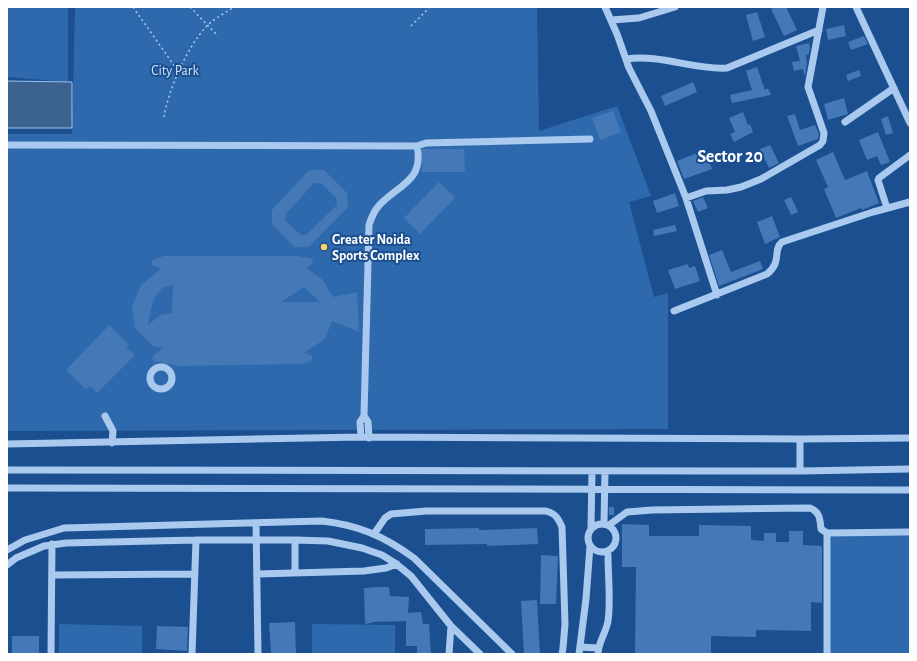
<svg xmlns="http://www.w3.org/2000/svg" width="917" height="661" font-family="'Alegreya Sans',sans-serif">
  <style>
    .green { fill: #2e69ad }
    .water { fill: #3c6290; stroke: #9cc4f0 }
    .building { fill: #4478b7; fill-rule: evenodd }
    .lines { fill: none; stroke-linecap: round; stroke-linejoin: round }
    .path { stroke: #a9c9ee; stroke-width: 1.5; stroke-dasharray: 2 3; stroke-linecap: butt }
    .minor { stroke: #a9c9ee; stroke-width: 7 }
    .poi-dot { fill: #ffd166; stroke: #1b4f8f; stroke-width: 1.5 }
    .labels { text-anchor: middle; stroke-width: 4; stroke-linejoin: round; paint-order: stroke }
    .park-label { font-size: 14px; fill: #cfe3fa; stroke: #1b4f8f }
    .poi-label { font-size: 14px; font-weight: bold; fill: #fff; stroke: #1b4f8f; text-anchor: start }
    .district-label { font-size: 18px; font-weight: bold; fill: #fff; stroke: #1b4f8f }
  </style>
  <rect width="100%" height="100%" fill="#1b4f8f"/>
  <!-- green -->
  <path class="green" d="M7,7H68V82L7,77Z
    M75,7H537L539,131L617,106L651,196L629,202L654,297L668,293V429L7,431V134H72Z
    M830,536H910V654H830Z
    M59,624L142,626V654H59Z
    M312,624L395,625V654H312Z"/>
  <!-- water -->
  <path class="water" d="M7,81L72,82V128H7Z"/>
  <!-- building -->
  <path class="building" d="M775,7H786L797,30L784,36L771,9Z
    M757,12L765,37L753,41L746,15Z
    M844,25L846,36L828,40L826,29Z
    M864,36L868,44L851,50L848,42Z
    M809,43L810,48L809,54L806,55L807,64L805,77L803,69L794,71L792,62L800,61L796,46Z
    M757,67L765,90L768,88L771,95L732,103L730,95L752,90L746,71Z
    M859,70L861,76L848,81L846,75Z
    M693,82L697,92L665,106L661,96Z
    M844,98L848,114L828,120L824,104Z
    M613,111L621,132L600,140L592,118Z
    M743,112L748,125L750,124L753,132L734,142L730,134L735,132L729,118Z
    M795,114L800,130L815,125L819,134L818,139L798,146L787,116Z
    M888,116L893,133L886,135L881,119Z
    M878,132L890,162L881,165L877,156L867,160L859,140Z
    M770,145L779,163L769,168L760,149Z
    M422,149H464L465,172H422Z
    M705,150L712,169L684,179L677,161Z
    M833,152L845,180L867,171L879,203L862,210L861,208L836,218L824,189L828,187L816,160Z
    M309,170H324L347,193L348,207L309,247H294L272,224V210ZM314,183H321L336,198L337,205L306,235H301L285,220L286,214Z
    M439,182L455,198L420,234L404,218Z
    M675,193L679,206L657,213L653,201Z
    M703,197L708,208L698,212L693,201Z
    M791,197L798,212L791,215L784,200Z
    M772,216L780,237L765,244L757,222Z
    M675,225L677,231L654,236L653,230Z
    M722,250L731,272L760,261L763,269L719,286L709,255Z
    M164,256H298L312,259L313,263L306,268L323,280L333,297L357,292L359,332L332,321L325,339L304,353L313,356L311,361L302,364L178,366L153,361L152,357L163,348L153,346L135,328L132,306L141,285L161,269L152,265V260ZM173,285L172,313L160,315L148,325L153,300L162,288ZM304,287L320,302H281Z
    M688,264L689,268L695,266L700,281L675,289L668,270Z
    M109,325L129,345L126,347L135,355L97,393L90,386L86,389L66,370Z
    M609,507H614V515H609Z
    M622,524L649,525V536H699V525L751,526V540L764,541V533H776V542H789V531H803V545L822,546V603L811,602V631L756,630V637L711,636V654H635L636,567H622Z
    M479,528V530L537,528L538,544L487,546V544L425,545V529Z
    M541,555L558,556L556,604H540Z
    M379,587H389L390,596L409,597L408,613L421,612L423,624H429L431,654H417V646H406V621L372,622V623L365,624L364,588Z
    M537,600L540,654H524L521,601Z
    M295,622L296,654H271L269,623Z
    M157,626L188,627L187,651L156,649Z
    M12,636H39V654H12Z"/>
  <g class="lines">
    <!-- path -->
    <path class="path" d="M133,7L178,71
      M190,7L218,36
      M411,26L430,7
      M164,117C168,91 187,47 206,27C213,19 225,13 234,7"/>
    <!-- minor -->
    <path class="minor" d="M605,7L617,34L629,68L651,111L686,198L717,295
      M856,7L910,123
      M611,20L639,18L675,7
      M626,59C661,54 693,70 727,68L819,30
      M845,122L894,88
      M7,145L417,146L426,143L590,139
      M686,198L706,191L727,190L741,187L761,179L820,145L823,141L824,133L808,87L823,7
      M887,208L878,180L879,178L910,155
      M674,311L767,274C783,261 772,250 782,242L873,212L910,202
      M150 378a11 11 0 1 1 22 0a11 11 0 1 1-22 0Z
      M105,416L113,431L112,443
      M364,416L368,422L369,438
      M361,437L360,422L364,416L369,225C371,219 373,213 377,208C394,186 425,183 417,146
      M800,439V471
      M7,444L361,437L800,439L910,438
      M7,470L800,471L910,469
      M7,488L910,490
      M256,523L258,654
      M588 538a14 14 0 1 1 28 0a14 14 0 1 1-28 0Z
      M604,524L605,471
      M609,525L627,512L652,510L810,508C820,512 820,519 821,529L827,533L910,532
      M591,528L592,471
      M374,534L385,518L391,514L426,511H546C556,514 558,518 562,527L565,624L563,648L562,654
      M295,540V573
      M7,550L25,540L64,528L322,521C358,525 384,536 414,558L512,654
      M7,565L16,558L44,546L66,543L196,540H295L328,541L362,548L382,555L395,563L411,576L451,626L480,654
      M258,574L364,571L386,568L397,564
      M52,575L195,574
      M580,647L598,648
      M51,654L52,544
      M192,654L196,540
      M449,654L451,626
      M579,654L586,599L590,546
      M598,654C598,643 606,633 608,621C611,600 608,577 608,555L606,552
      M827,654V533"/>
  </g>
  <!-- markers -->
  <circle class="poi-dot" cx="324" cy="247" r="4"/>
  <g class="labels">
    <!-- park labels -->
    <g class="park-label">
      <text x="175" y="75">City Park</text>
    </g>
    <!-- poi labels -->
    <g class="poi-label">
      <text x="332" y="244">Greater Noida<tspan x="332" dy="16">Sports Complex</tspan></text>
    </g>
    <!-- district labels -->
    <g class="district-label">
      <text x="730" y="162">Sector 20</text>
    </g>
  </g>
  <!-- border -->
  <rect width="917" height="661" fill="none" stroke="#ffffff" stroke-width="16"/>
</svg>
